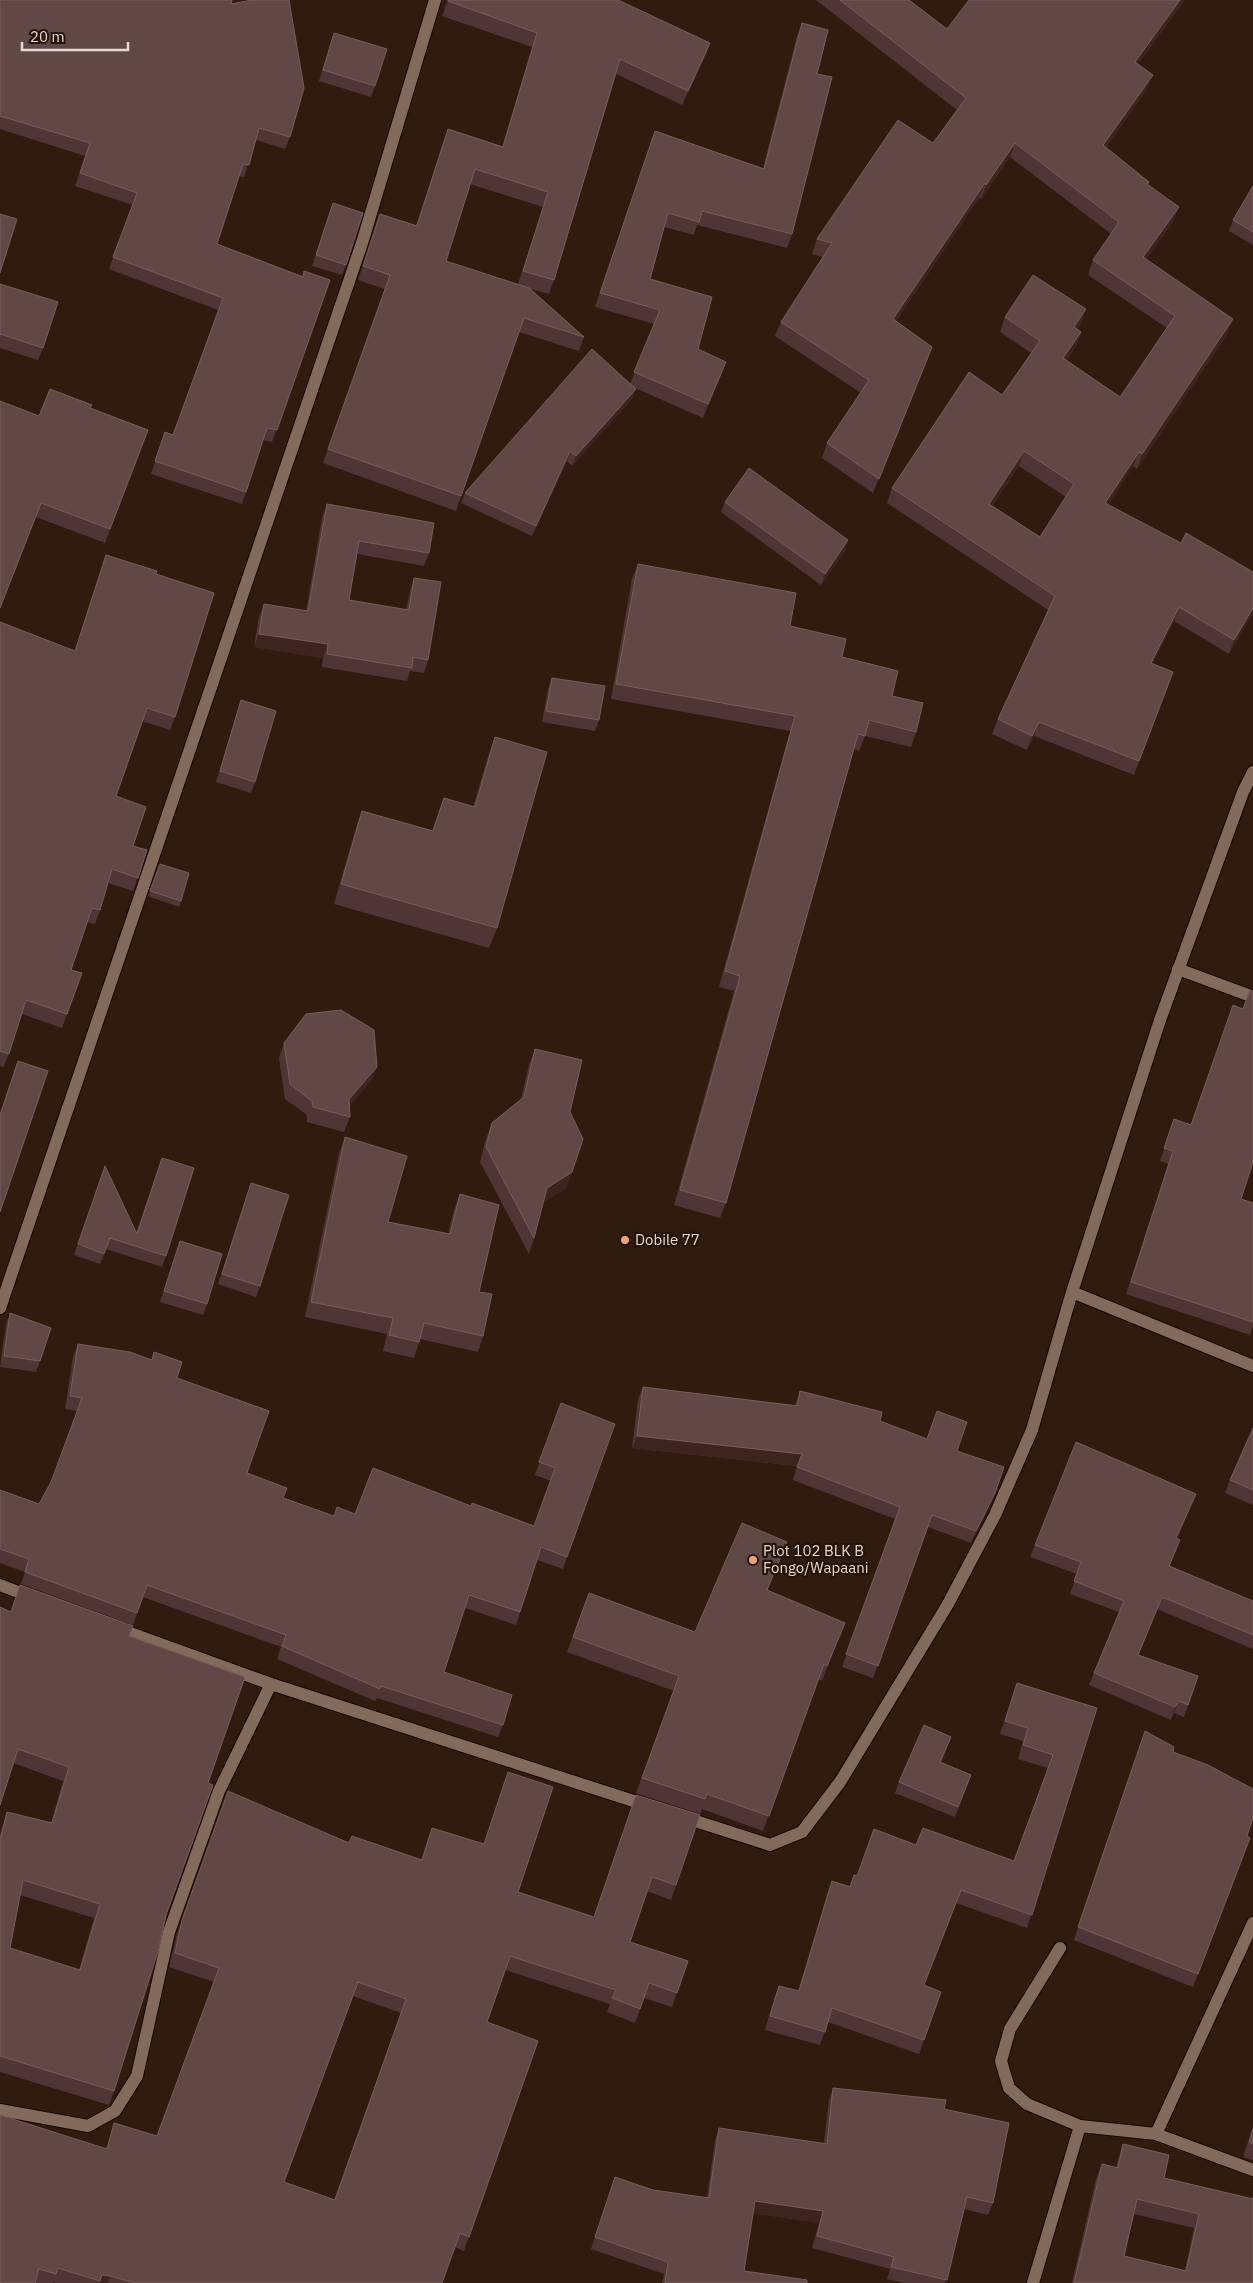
<svg xmlns="http://www.w3.org/2000/svg" width="1253" height="2283" font-family="'IBM Plex Sans',sans-serif">
  <style>
    .lines { fill: none; stroke-linecap: round; stroke-linejoin: round }
    .service-casing { stroke: #160600; stroke-width: 14 }
    .minor-casing { stroke: #160600; stroke-width: 14 }
    .service { stroke: #826b5b; stroke-width: 12 }
    .minor { stroke: #826b5b; stroke-width: 12 }
    .wall { fill: #4f3636; fill-rule: evenodd }
    .shaded-wall { fill: #3c241f }
    .building { fill: #604846; stroke: #755e5c; fill-rule: evenodd }
    .poi-dot { fill: #efa376; stroke: #251305; stroke-width: 2 }
    .labels { text-anchor: middle; stroke-width: 4.5; stroke-linejoin: round; paint-order: stroke }
    .poi-label { font-size: 15px; fill: #e6d9d0; stroke: #251305; text-anchor: start }
  </style>
  <rect width="100%" height="100%" fill="#2f1c0e"/>
  <g class="lines">
    <defs>
      <path id="service" d="M1060,1948L1010,2029L1001,2061L1009,2088L1027,2104L1080,2126"/>
      <path id="minor" d="M1178,969L1253,997
        M1072,1292L1253,1366
        M0,1308L362,243L435,0
        M0,1585L34,1598
        M116,1628L271,1684L649,1806
        M683,1817L770,1845L802,1832L840,1782L948,1604L995,1515L1032,1430L1072,1292L1160,1020L1243,792L1253,772
        M0,2110L88,2126L115,2111L137,2076L169,1932L219,1791L271,1684
        M1156,2134L1253,2170
        M1033,2283L1080,2126L1156,2134L1253,1923"/>
    </defs>
    <!-- service casing -->
    <use href="#service" class="service-casing"/>
    <!-- minor casing -->
    <use href="#minor" class="minor-casing"/>
    <!-- service -->
    <use href="#service" class="service"/>
    <!-- minor -->
    <use href="#minor" class="minor"/>
  </g>
  <!-- wall -->
  <path class="wall" d="M0,0L231,4L290,137L285,149L256,140L244,177L239,176L217,244L302,276L330,280L272,442L263,440L242,504L151,474L165,432L173,435L218,310L109,269L133,205L75,186L85,156L0,129Z
    M448,0L710,43L705,57L682,105L616,74L554,280L549,294L531,289L584,337L579,351L519,332L456,511L323,463L385,289L358,280L380,214L416,225L448,129L502,147L532,47L442,16ZM470,184L543,207L518,284L446,261Z
    M816,0H909L947,29L969,0H1185L1138,64L1147,89L1106,147L1149,182L1148,185L1173,222L1146,259L1228,333L1137,469L1133,466L1108,505L1181,543L1253,572V613L1229,654L1174,621L1152,664L1173,672L1134,775L1034,736L1027,750L992,734L998,719L1048,610L887,503L892,488L1002,395L1031,353L1000,332L1005,317L1081,324L1077,329L1081,332L1076,346L1066,361L1120,397L1167,328L1088,275L1093,260L1111,234L1010,157L981,199L979,198L896,321L932,347L873,493L822,458L827,443L861,393L775,336L781,322L823,257L812,254L817,239L933,143L957,110ZM1019,466L1066,497L1040,537L992,506Z
    M802,23L817,74L792,234L787,248L697,225L694,235L664,227L650,279L698,349L721,375L703,418L635,388L636,389L632,399L572,466L567,461L532,536L461,503L465,493L630,384L654,324L595,307L655,131L763,168L797,36Z
    M334,33L375,86L371,97L319,81Z
    M1253,186V245L1229,231L1233,220Z
    M333,203L346,265L342,275L312,266Z
    M0,284L43,348L38,360L0,348Z
    M0,401L39,416L90,408L148,430L105,543L36,517L0,609Z
    M725,502L848,540L845,551L821,585L721,512Z
    M327,504L429,553L424,566L357,554L349,600L406,610L410,591L414,578L428,660L424,673L410,671L407,681L322,667L323,658L254,647L259,617L264,604L306,611L322,518Z
    M106,555L156,574L175,717L170,730L142,721L116,796L133,846L147,850L133,891L108,883L100,910L95,924L87,922L71,970L82,973L62,1028L22,1014L4,1067L0,1066V622L75,651Z
    M638,564L790,626L842,657L892,696L916,732L911,747L865,736L859,751L854,749L726,1203L720,1218L674,1205L734,991L719,987L790,731L611,699L632,579Z
    M552,678L599,720L595,731L542,722L548,689Z
    M241,700L255,782L251,793L216,782Z
    M495,737L497,928L489,948L334,904L355,831L362,811L432,831L444,798L473,807L488,757Z
    M160,864L181,901L179,907L148,896Z
    M284,1043L377,1067L371,1081L349,1107L350,1117L344,1132L307,1122V1115L285,1099L279,1058Z
    M535,1049L570,1112L567,1188L543,1202L534,1238L529,1254L480,1162L486,1139L492,1123L521,1099L529,1065Z
    M1174,1119L1241,1199L1253,1203V1325L1250,1335L1126,1294L1168,1164L1160,1161Z
    M345,1137L388,1222L448,1234L454,1210L460,1194L479,1292L483,1336L478,1352L420,1339L414,1358L383,1351L387,1334L305,1317L339,1153Z
    M162,1158L166,1256L162,1267L106,1249L100,1264L74,1255L105,1166L136,1233Z
    M251,1183L260,1286L256,1297L218,1284Z
    M180,1241L207,1304L203,1315L160,1302Z
    M10,1313L40,1361L36,1372L0,1367L6,1324Z
    M78,1344L177,1378L247,1473L284,1498L334,1516L355,1514L471,1506L534,1526L551,1481L535,1475L561,1403L567,1557L563,1569L537,1560L516,1625L465,1608L444,1672L503,1725L498,1737L377,1698L375,1701L277,1659L281,1647L143,1597L133,1625L21,1584L25,1572L0,1563V1490L39,1504L51,1482L77,1411L65,1409L73,1357Z
    M643,1387L795,1405L800,1391L880,1421L957,1451L990,1505L971,1543L928,1527L873,1678L842,1667L895,1519L793,1480L797,1466L632,1448L638,1399Z
    M1253,1428V1505L1225,1493L1230,1480Z
    M1191,1506L1177,1539L1170,1566L1253,1601V1649L1157,1609L1138,1656L1198,1676L1184,1717L1174,1713L1171,1720L1089,1685L1119,1612L1070,1594L1077,1574L1030,1557L1035,1545Z
    M781,1557L767,1590L845,1623L822,1681L818,1679L763,1831L702,1809L700,1814L636,1793L674,1691L567,1652L589,1593L695,1632Z
    M11,1612L129,1636L208,1783L166,1915L114,2091L109,2105L0,2072V1834L7,1812L51,1823L63,1781L13,1763ZM20,1895L94,1918L79,1970L10,1948Z
    M1017,1683L1097,1708L1027,1928L956,1903L924,1985L941,1992L919,2054L828,2022L820,2045L765,2030L774,1999L779,1986L798,1991L827,1895L832,1881L850,1886L854,1875L857,1876L916,1845L1014,1861L1048,1768L1018,1759L1023,1741L1000,1734Z
    M951,1737L941,1763L971,1775L955,1817L895,1793L899,1782Z
    M1141,1744L1173,1752L1247,1836L1250,1838L1193,1987L1074,1940Z
    M228,1791L349,1843L421,1860L432,1828L518,1892L594,1917L631,1809L676,1885L671,1900L647,1891L630,1942L688,1961L672,2007L644,1998L635,2023L607,2012L610,2004L506,1970L487,2022L538,2041L464,2251L455,2247L442,2283H56L53,2282V2283H0L106,2149L114,2123L157,2136L214,1982L169,1967L177,1934ZM353,1996L401,2013L334,2200L284,2182Z
    M833,2088L944,2109L993,2203L988,2215L964,2209L945,2283H904L887,2279L890,2269L812,2248L819,2223L753,2213L744,2271L807,2283H662L664,2274L591,2249L611,2189L707,2198L715,2140L719,2128L824,2143L829,2100Z
    M1253,2127V2160L1243,2157Z
    M1123,2144L1164,2178L1252,2199L1253,2193V2283H1072L1096,2179L1102,2164L1116,2168L1118,2159ZM1134,2214L1194,2228L1185,2270L1124,2256Z"/>
  <!-- shaded-wall -->
  <path class="shaded-wall" d="M1180,0H1185L1129,76L1135,62Z
    M710,43L705,57L682,105L688,91Z
    M1153,75L1147,89L1097,159L1103,145Z
    M1015,143L1010,157L981,199L986,185Z
    M985,183L979,198L887,334L893,319Z
    M1179,207L1173,222L1138,271L1143,257Z
    M1086,309L1081,324L1069,342L1074,327Z
    M1233,319L1228,333L1137,469L1142,454Z
    M1081,332L1076,346L1057,373L1063,358Z
    M932,347L927,361L873,493L879,479Z
    M726,362L721,375L703,418L708,404Z
    M636,389L632,399L572,466L576,456Z
    M570,451L567,461L532,536L536,526Z
    M1024,451L1019,466L984,519L989,504Z
    M1139,452L1133,466L1100,518L1105,503Z
    M848,540L845,551L821,585L825,574Z
    M1179,607L1174,621L1145,678L1151,663Z
    M1253,608V613L1229,654L1234,640Z
    M259,634L328,644L323,658L254,647Z
    M1039,722L1034,736L1027,750L1032,736Z
    M377,1067L371,1081L343,1114L349,1099Z
    M572,1172L567,1188L541,1204L547,1188Z
    M637,1436L802,1454L798,1466L632,1448Z
    M995,1493L990,1505L971,1543L976,1531Z
    M1196,1494L1191,1506L1172,1550L1176,1538Z
    M845,1623L839,1638L822,1681L827,1666Z
    M1179,1701L1174,1713L1171,1720L1175,1707Z
    M755,2201L823,2211L819,2223L750,2213Z
    M102,2275L110,2276L108,2283H99Z"/>
  <!-- building -->
  <path class="building" d="M0,0H232L231,4L252,0H289L304,88L290,137L259,128L249,165L243,164L217,244L303,277L304,271L330,280L277,430L267,428L246,492L155,461L165,432L173,435L223,298L113,257L137,193L80,173L90,143L0,116Z
    M448,0H618L710,43L688,91L620,59L554,280L523,271L548,192L475,169L446,261L529,288L584,337L524,318L461,496L328,449L390,275L363,266L380,214L417,226L448,129L503,147L537,33L448,1Z
    M840,0H909L947,29L969,0H1180L1135,62L1153,75L1103,145L1149,182L1147,184L1179,207L1143,257L1233,319L1142,454L1139,452L1105,503L1181,543L1186,533L1253,572V608L1234,640L1179,607L1151,663L1173,672L1139,761L1039,722L1032,736L998,719L1055,596L892,488L969,372L1002,395L1040,341L1005,317L1033,275L1086,309L1074,327L1081,332L1063,358L1120,397L1175,316L1093,260L1119,222L1015,143L986,185L985,183L893,319L932,347L879,479L827,443L869,380L781,322L832,243L817,239L898,120L933,143L966,98ZM1024,451L1074,484L1040,537L989,504Z
    M802,23L828,30L817,74L832,77L792,234L702,211L699,222L668,213L650,279L712,297L698,349L726,362L708,404L634,372L660,310L600,293L655,131L764,169Z
    M334,33L387,49L375,86L323,70Z
    M1253,186V232L1233,220Z
    M333,203L363,213L346,265L316,255Z
    M0,214L17,219L0,273Z
    M0,284L58,302L43,348L0,334Z
    M592,349L636,389L576,456L570,451L536,526L465,493Z
    M50,389L92,405L90,408L148,430L110,529L41,503L0,608V401L39,416Z
    M749,468L848,540L825,574L725,502Z
    M327,504L434,523L429,553L359,541L349,600L409,610L414,578L441,582L428,660L413,657L412,668L327,654L328,644L259,634L264,604L308,611Z
    M106,555L157,571L156,574L214,593L175,717L147,708L116,796L146,807L133,846L147,850L138,878L112,869L100,910L92,908L71,970L82,973L67,1014L26,1000L9,1054L0,1051V622L75,651Z
    M638,564L796,593L790,626L846,639L842,657L898,671L892,696L923,703L916,732L869,720L865,736L858,734L726,1203L680,1190L740,976L725,971L795,716L616,684Z
    M552,678L605,686L599,720L546,711Z
    M241,700L276,711L255,782L220,771Z
    M495,737L547,752L497,928L341,884L362,811L433,831L444,798L475,807Z
    M160,864L189,873L181,901L150,891Z
    M1250,990L1253,991V1162L1241,1199L1253,1203V1322L1131,1282L1173,1151L1164,1148L1174,1119L1191,1125L1233,1005L1243,1009Z
    M341,1010L374,1030L377,1067L349,1099L350,1117L313,1107L312,1101L290,1084L284,1043L306,1014Z
    M535,1049L582,1060L570,1112L583,1139L572,1172L547,1188L534,1238L486,1147L492,1123L524,1097Z
    M18,1061L48,1071L0,1212V1115Z
    M345,1137L407,1156L388,1222L450,1234L460,1194L499,1205L479,1292L492,1294L483,1336L424,1323L419,1342L389,1335L393,1318L311,1302Z
    M162,1158L194,1168L166,1256L110,1238L104,1254L78,1244L105,1166L137,1234Z
    M251,1183L289,1195L260,1286L222,1274Z
    M180,1241L222,1254L207,1304L164,1291Z
    M10,1313L51,1328L40,1361L4,1356Z
    M78,1344L130,1352L152,1360L154,1352L182,1362L177,1378L269,1411L247,1473L287,1488L283,1498L334,1516L337,1507L355,1514L373,1468L471,1506L472,1503L534,1526L555,1468L539,1462L561,1403L615,1424L567,1557L541,1547L520,1612L469,1595L444,1672L512,1695L503,1725L381,1686L380,1689L282,1646L286,1635L147,1585L137,1613L25,1572L29,1559L0,1549V1490L39,1504L51,1482L82,1398L70,1396Z
    M643,1387L797,1406L800,1391L882,1412L880,1421L927,1439L937,1411L967,1422L957,1451L1004,1467L995,1493L976,1531L932,1515L878,1666L846,1654L900,1507L797,1467L802,1454L637,1436Z
    M1253,1428V1490L1230,1480Z
    M1076,1442L1196,1494L1176,1538L1180,1540L1169,1566L1253,1601V1635L1162,1597L1138,1655L1198,1676L1188,1705L1179,1701L1175,1707L1094,1673L1124,1601L1074,1581L1081,1562L1035,1545Z
    M742,1523L787,1542L767,1590L845,1623L827,1666L824,1664L769,1816L707,1794L705,1799L642,1778L679,1676L573,1637L589,1593L695,1632Z
    M20,1585L133,1626L129,1636L245,1677L208,1783L213,1785L166,1915L159,1948L114,2091L0,2056V1840L7,1812L52,1823L69,1767L18,1749L0,1805V1607L11,1612ZM23,1880L100,1904L80,1970L10,1948Z
    M1017,1683L1097,1708L1032,1915L961,1890L924,1985L941,1992L924,2040L832,2008L825,2032L770,2016L779,1986L799,1991L832,1881L850,1887L854,1875L857,1876L874,1829L916,1845L923,1828L1014,1861L1053,1755L1023,1745L1028,1728L1005,1721Z
    M924,1725L951,1737L940,1762L971,1775L958,1807L899,1782Z
    M1145,1731L1174,1747L1173,1752L1208,1765L1253,1789V1818L1247,1836L1250,1838L1198,1974L1078,1927Z
    M508,1772L553,1787L518,1892L594,1917L636,1795L700,1815L676,1885L652,1877L630,1942L688,1961L677,1993L649,1983L640,2009L612,1998L616,1990L510,1956L487,2022L538,2041L469,2237L460,2233L442,2283H135L110,2276L102,2275L100,2281L58,2268L56,2274L39,2269L35,2283H0V2115L107,2149L114,2123L157,2136L219,1968L175,1953L182,1920L228,1791L349,1843L352,1836L422,1860L432,1828L484,1844ZM358,1982L406,1999L335,2200L284,2182Z
    M833,2088L946,2100L944,2109L1009,2123L993,2203L967,2197L947,2280L891,2267L894,2257L817,2236L823,2211L755,2201L744,2271L807,2280V2283H665L668,2262L595,2237L615,2177L653,2190L709,2198L719,2128L827,2144Z
    M1253,2129V2144L1249,2142Z
    M1123,2144L1169,2155L1164,2178L1253,2199V2283H1074L1102,2164L1118,2168ZM1137,2199L1199,2214L1186,2271L1124,2256Z"/>
  <!-- markers -->
  <g class="poi-dot">
    <circle cx="625" cy="1240" r="5"/>
    <circle cx="753" cy="1560" r="5"/>
  </g>
  <g class="labels">
    <!-- poi labels -->
    <g class="poi-label">
      <text x="635" y="1245">Dobile 77</text>
      <text x="763" y="1556">Plot 102 BLK B<tspan x="763" dy="17">Fongo/Wapaani</tspan></text>
    </g>
  </g>
  <!-- scale -->
  <path d="M22 42v8h106v-8" fill="none" stroke="#e6d9d0" stroke-width="2.5"/>
  <text x="30" y="42" font-size="15" fill="#e6d9d0" stroke="#251305" stroke-width="4" paint-order="stroke">20 m</text>
</svg>
